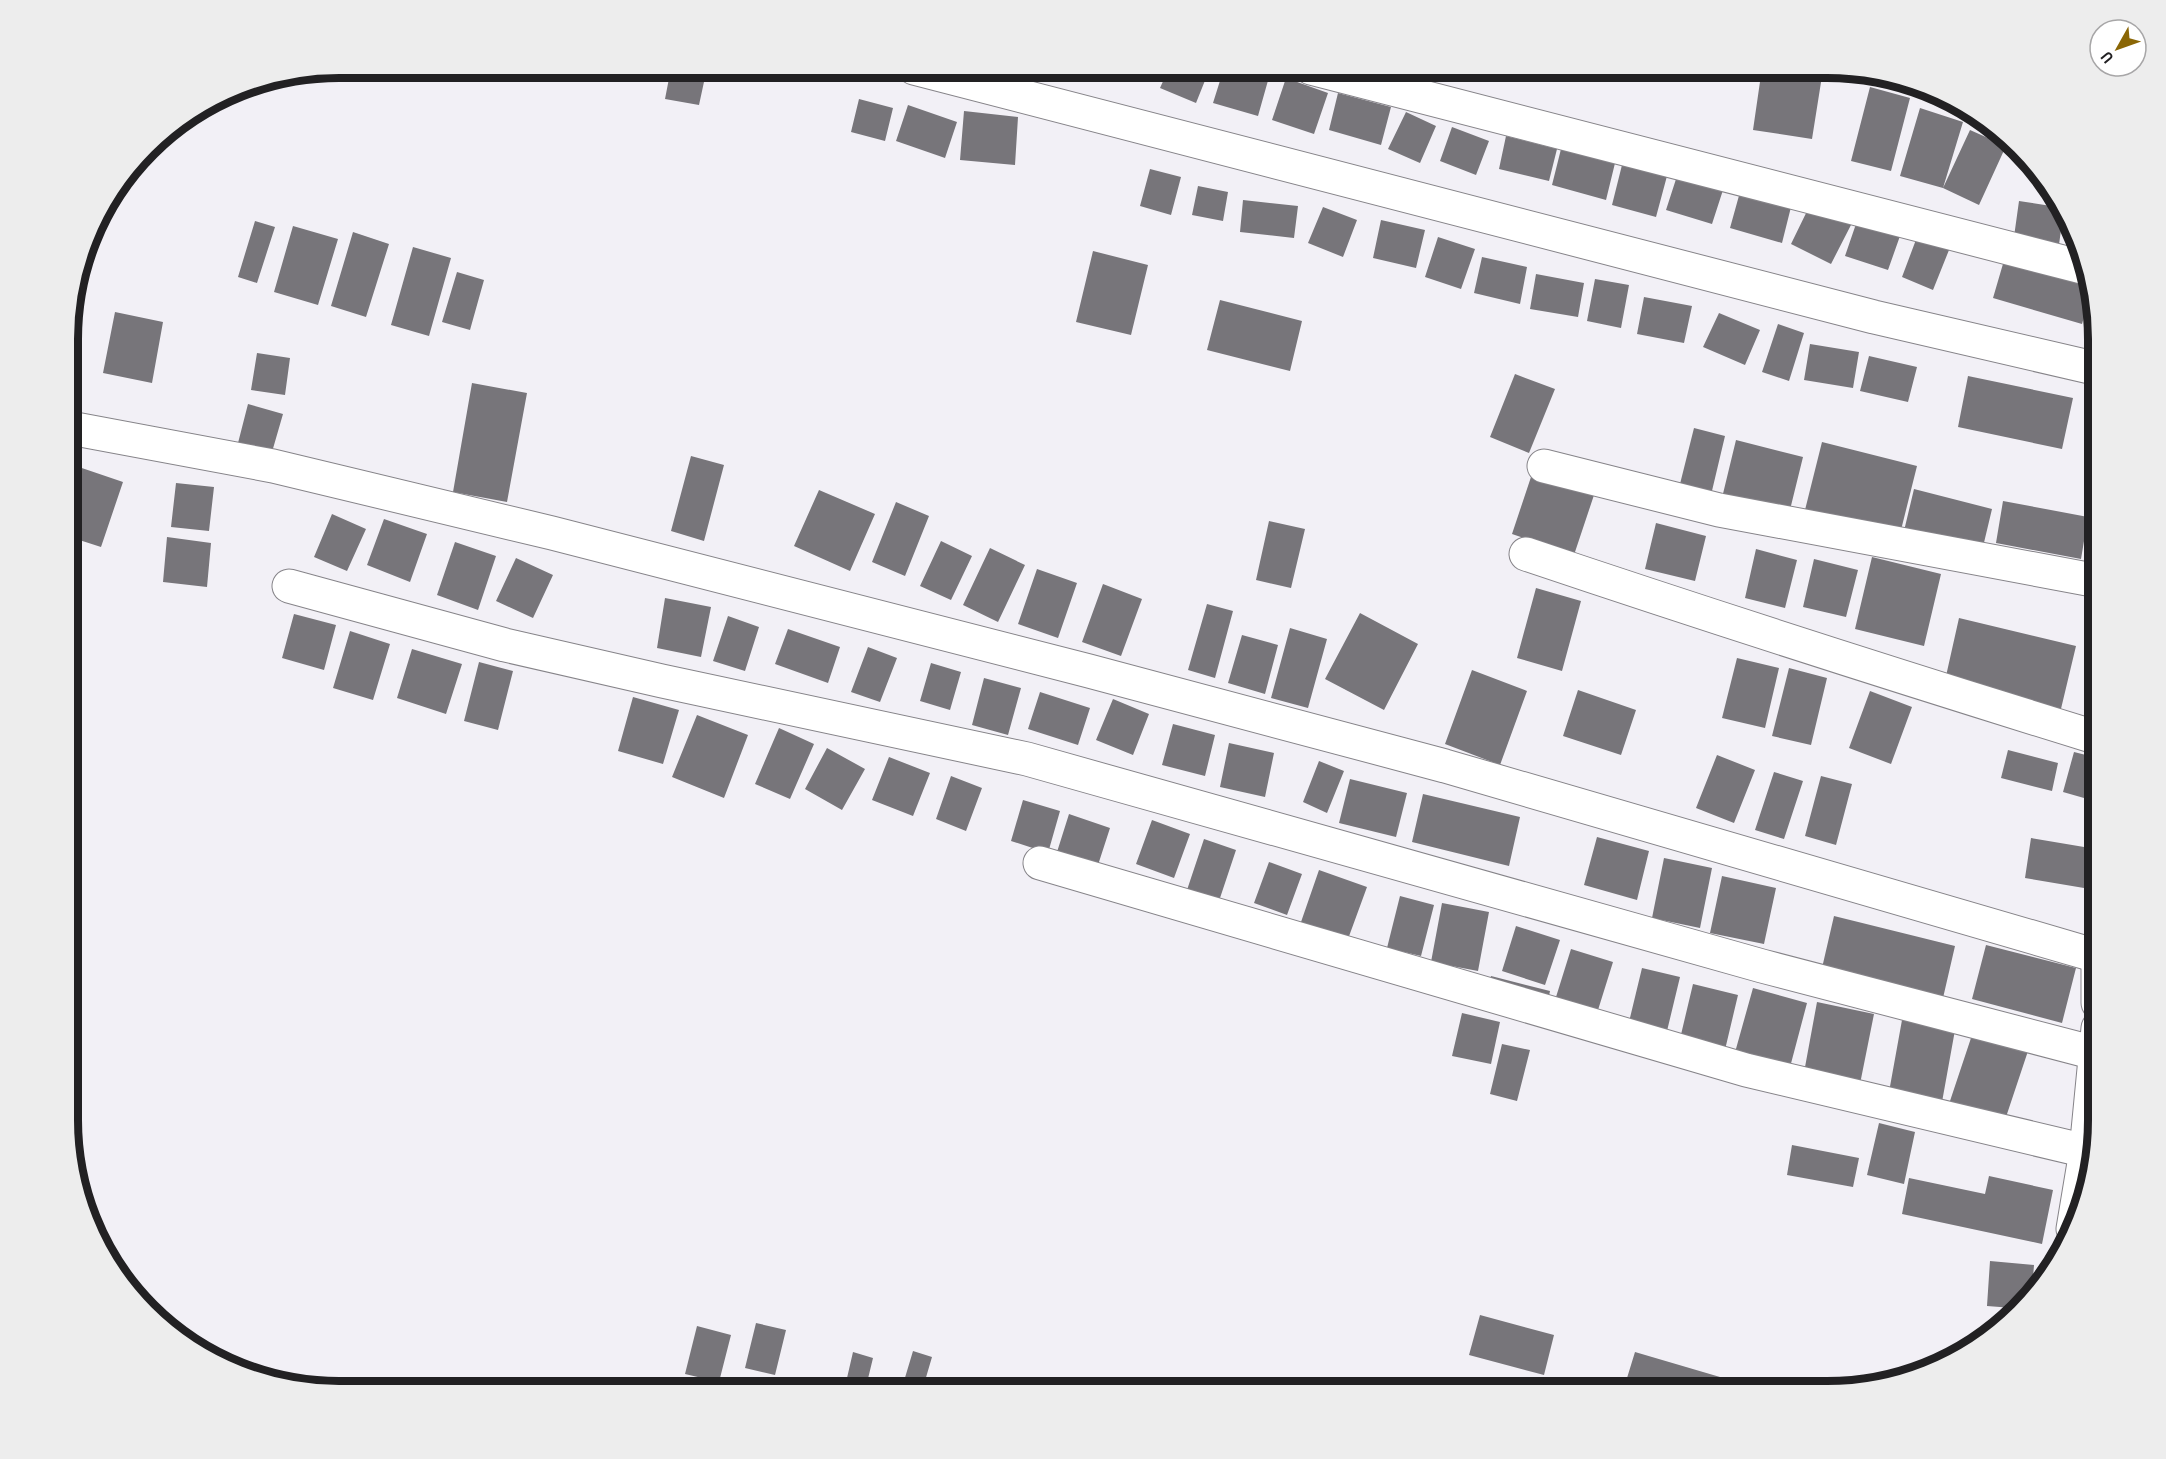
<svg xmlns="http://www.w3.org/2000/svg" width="2166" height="1459" font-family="'Archivo Narrow',sans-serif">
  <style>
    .building { fill: #77757a }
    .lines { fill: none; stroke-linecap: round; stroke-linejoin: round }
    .street-casing { stroke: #868489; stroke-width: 35 }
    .secondary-casing { stroke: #868489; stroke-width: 35 }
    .street { stroke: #fff; stroke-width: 33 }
    .secondary { stroke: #fff; stroke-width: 33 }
    .rim { fill: none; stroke: #222123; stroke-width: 8 }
  </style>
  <rect width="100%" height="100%" fill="#f2f0f6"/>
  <!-- building -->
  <path class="building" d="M671,68H707L699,105L665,99Z
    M1169,68H1210L1196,103L1160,88Z
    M1224,68H1236L1269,77L1258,116L1213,103Z
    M1762,68L1822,76L1812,139L1753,130Z
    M1286,78L1328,93L1314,134L1272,120Z
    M1870,87L1910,98L1891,171L1851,161Z
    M1338,93L1391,107L1381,145L1329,130Z
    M859,99L893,108L885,141L851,132Z
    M908,105L957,122L945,158L896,141Z
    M1920,108L1963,122L1943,188L1900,176Z
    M964,111L1018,117L1015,165L960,160Z
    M1406,112L1436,126L1420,163L1388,149Z
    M1452,127L1489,141L1476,175L1440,161Z
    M1970,130L2006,146L1979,205L1943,188Z
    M1506,136L1557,149L1549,181L1499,169Z
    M1562,145L1616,159L1606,200L1552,185Z
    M1622,165L1667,176L1656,217L1612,205Z
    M1150,169L1181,177L1171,215L1140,206Z
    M1677,176L1723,190L1712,224L1666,210Z
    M1198,186L1228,192L1223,221L1192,215Z
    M1740,192L1791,207L1782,243L1730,228Z
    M1243,200L1298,206L1294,238L1240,232Z
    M2019,201L2064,208L2058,252L2013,244Z
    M1810,205L1851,225L1831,264L1791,244Z
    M1323,207L1357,220L1343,257L1308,243Z
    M1381,220L1425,230L1416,268L1373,258Z
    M255,221L275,227L257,283L238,277Z
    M1857,221L1900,236L1888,270L1845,256Z
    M293,226L338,239L318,305L274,292Z
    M353,232L389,244L366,317L331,306Z
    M1438,237L1475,249L1461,289L1425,277Z
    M1917,237L1949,250L1933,290L1902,277Z
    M413,247L451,258L429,336L391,325Z
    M1093,251L1148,265L1131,335L1076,322Z
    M1482,257L1527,267L1520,304L1474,293Z
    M2005,257L2086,280L2090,296L2082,324L1993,298Z
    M457,272L484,280L470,330L442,322Z
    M1536,274L1584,283L1578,317L1530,309Z
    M1595,279L1629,285L1621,328L1587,321Z
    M1644,297L1692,306L1684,343L1637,334Z
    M1220,300L1302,321L1290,371L1207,350Z
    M115,312L163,322L152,383L103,373Z
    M1719,313L1760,330L1745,365L1703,347Z
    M1778,324L1804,333L1789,381L1762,372Z
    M1810,344L1859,352L1853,388L1804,380Z
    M257,353L290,358L285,395L251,390Z
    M1869,356L1917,367L1908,402L1860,391Z
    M1515,374L1555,389L1529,453L1490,437Z
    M1968,376L2073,398L2062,449L1958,427Z
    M472,383L527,393L507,502L453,492Z
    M248,404L283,414L272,452L238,443Z
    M1694,428L1725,436L1711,495L1679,488Z
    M1736,440L1803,457L1788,518L1721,502Z
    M1822,442L1917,466L1900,534L1805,510Z
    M691,456L724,465L704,541L671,531Z
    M70,464L123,482L101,547L70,537Z
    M1534,468L1596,489L1574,555L1512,534Z
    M176,483L214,487L209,531L171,527Z
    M1914,489L1992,509L1982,551L1904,531Z
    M819,490L875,514L850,571L794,546Z
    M2003,501L2088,517L2081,559L1996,543Z
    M896,502L929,516L905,576L872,562Z
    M332,514L366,529L347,571L314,557Z
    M384,519L427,534L410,582L367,565Z
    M1269,521L1305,529L1291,588L1256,580Z
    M1656,523L1706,536L1695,581L1645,569Z
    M167,537L211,543L207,587L163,582Z
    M941,541L972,556L951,600L920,586Z
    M455,542L496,556L478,610L437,595Z
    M990,548L1025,565L998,622L963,605Z
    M1756,549L1797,560L1785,608L1745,598Z
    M1872,557L1941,574L1924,646L1855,629Z
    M516,558L553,575L533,618L496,601Z
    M1814,559L1858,570L1846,617L1803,607Z
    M1037,569L1077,583L1058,638L1018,624Z
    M1103,584L1142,599L1121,656L1082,642Z
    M1536,588L1581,601L1562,671L1517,658Z
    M665,598L711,607L701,657L657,648Z
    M1207,604L1233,611L1215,678L1188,670Z
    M1360,613L1418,644L1384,710L1325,679Z
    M294,614L336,625L324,670L282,658Z
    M728,616L759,627L745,671L713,661Z
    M1959,618L2076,646L2060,713L1944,685Z
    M1290,628L1327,639L1308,708L1271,698Z
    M788,629L840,647L828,683L775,664Z
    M350,631L390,644L373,700L333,688Z
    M1242,635L1278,645L1265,694L1228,683Z
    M868,647L897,658L880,702L851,692Z
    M412,649L462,664L446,714L397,698Z
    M1737,658L1779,668L1765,728L1722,718Z
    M479,662L513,671L498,730L464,721Z
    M931,663L961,672L950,710L920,701Z
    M1789,668L1827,678L1811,745L1772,736Z
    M1472,670L1527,691L1500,765L1445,744Z
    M984,678L1021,688L1008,735L972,725Z
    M1578,690L1636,710L1621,755L1563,736Z
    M1870,691L1912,707L1891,764L1849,748Z
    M1040,692L1090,708L1078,745L1028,729Z
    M633,697L679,710L663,764L618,751Z
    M1113,699L1149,714L1133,755L1096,740Z
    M697,715L748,735L724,798L672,777Z
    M1173,724L1215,735L1205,776L1162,765Z
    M779,728L814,744L790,799L755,784Z
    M1229,743L1274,753L1265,797L1220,787Z
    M827,748L865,769L842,810L805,789Z
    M2008,750L2058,763L2052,791L2001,778Z
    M2074,752L2098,758V802L2063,792Z
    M1717,755L1755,770L1734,823L1696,808Z
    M889,757L930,773L913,816L872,800Z
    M1319,761L1344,771L1327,813L1303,802Z
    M1774,772L1803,781L1784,839L1755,830Z
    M951,776L982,788L966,831L936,819Z
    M1821,776L1852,784L1836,845L1805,836Z
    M1350,779L1407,793L1396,837L1339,823Z
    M1423,794L1520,817L1509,866L1412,842Z
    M1023,800L1060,811L1048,853L1011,841Z
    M1069,814L1110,828L1098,865L1057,852Z
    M1152,820L1190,834L1174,878L1136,864Z
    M1597,837L1649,851L1637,900L1584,885Z
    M2031,838L2090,848L2084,888L2025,878Z
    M1204,839L1236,850L1217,907L1185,896Z
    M1664,858L1712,868L1700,928L1652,918Z
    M1269,862L1302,874L1287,915L1254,903Z
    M1319,870L1367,887L1348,939L1301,922Z
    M1722,876L1776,888L1764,944L1710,933Z
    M1400,896L1434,905L1421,956L1387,948Z
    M1442,903L1489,912L1478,971L1431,962Z
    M1834,916L1955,946L1943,998L1822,968Z
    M1516,926L1560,940L1545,985L1502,971Z
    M1986,945L2076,968L2062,1023L1972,999Z
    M1571,949L1613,962L1598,1010L1556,997Z
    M1642,968L1680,977L1667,1031L1629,1022Z
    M1491,976L1550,991L1547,1006L1487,991Z
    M1693,984L1738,995L1724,1054L1679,1043Z
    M1753,988L1807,1003L1789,1071L1734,1056Z
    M1817,1002L1874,1014L1859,1089L1803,1078Z
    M1462,1013L1500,1022L1491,1064L1452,1056Z
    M1902,1020L1955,1030L1942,1102L1889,1092Z
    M1973,1032L2028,1051L2003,1126L1948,1107Z
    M1502,1044L1530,1050L1517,1101L1490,1094Z
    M1879,1123L1915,1132L1904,1184L1867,1175Z
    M1792,1145L1859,1158L1853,1187L1787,1175Z
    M1989,1176L2053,1190L2042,1244L1902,1214L1909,1178L1985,1194Z
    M1990,1261L2034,1265L2032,1291L2013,1308L1987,1306Z
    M1480,1315L1554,1335L1544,1375L1469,1355Z
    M756,1323L786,1330L775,1375L745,1368Z
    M697,1326L731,1335L719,1382L685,1374Z
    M913,1351L932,1357L922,1391H901Z
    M853,1352L873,1358L865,1391H844Z
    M1635,1352L1720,1377L1716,1391H1623Z
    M960,1377L988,1384L986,1391H956Z"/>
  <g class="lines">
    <defs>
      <path id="street" d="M914,68L1874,317L2098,369
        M1311,68L2082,267
        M70,428L273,466L552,533L1089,671L1445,766L2097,956
        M1544,466L1719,510L2098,581
        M1526,554C1716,618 1907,679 2098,738
        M289,586L505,645L662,681L1027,759L1762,966L2095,1053
        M1040,863L1746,1070L2086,1151"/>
      <path id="secondary" d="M2098,945V1003
        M2073,1229L2086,1151L2098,1028"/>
    </defs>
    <!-- street casing -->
    <use href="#street" class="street-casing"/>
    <!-- secondary casing -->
    <use href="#secondary" class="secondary-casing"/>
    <!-- street -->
    <use href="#street" class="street"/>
    <!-- secondary -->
    <use href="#secondary" class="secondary"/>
  </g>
  <!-- crop -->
  <path d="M0 0H2166V1459H0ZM339 78H1827A261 261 0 0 1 2088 339V1120A261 261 0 0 1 1827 1381H339A261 261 0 0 1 78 1120V339A261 261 0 0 1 339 78Z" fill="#ededed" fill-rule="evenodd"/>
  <path class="rim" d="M339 78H1827A261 261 0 0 1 2088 339V1120A261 261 0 0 1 1827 1381H339A261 261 0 0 1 78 1120V339A261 261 0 0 1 339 78Z"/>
  <!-- north arrow -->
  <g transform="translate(2118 48) rotate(230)"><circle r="28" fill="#ffffff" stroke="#a7a6a7" stroke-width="1.5"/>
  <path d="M0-4.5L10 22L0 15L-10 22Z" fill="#8a6605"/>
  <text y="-9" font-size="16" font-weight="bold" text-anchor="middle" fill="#222123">U</text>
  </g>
</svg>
